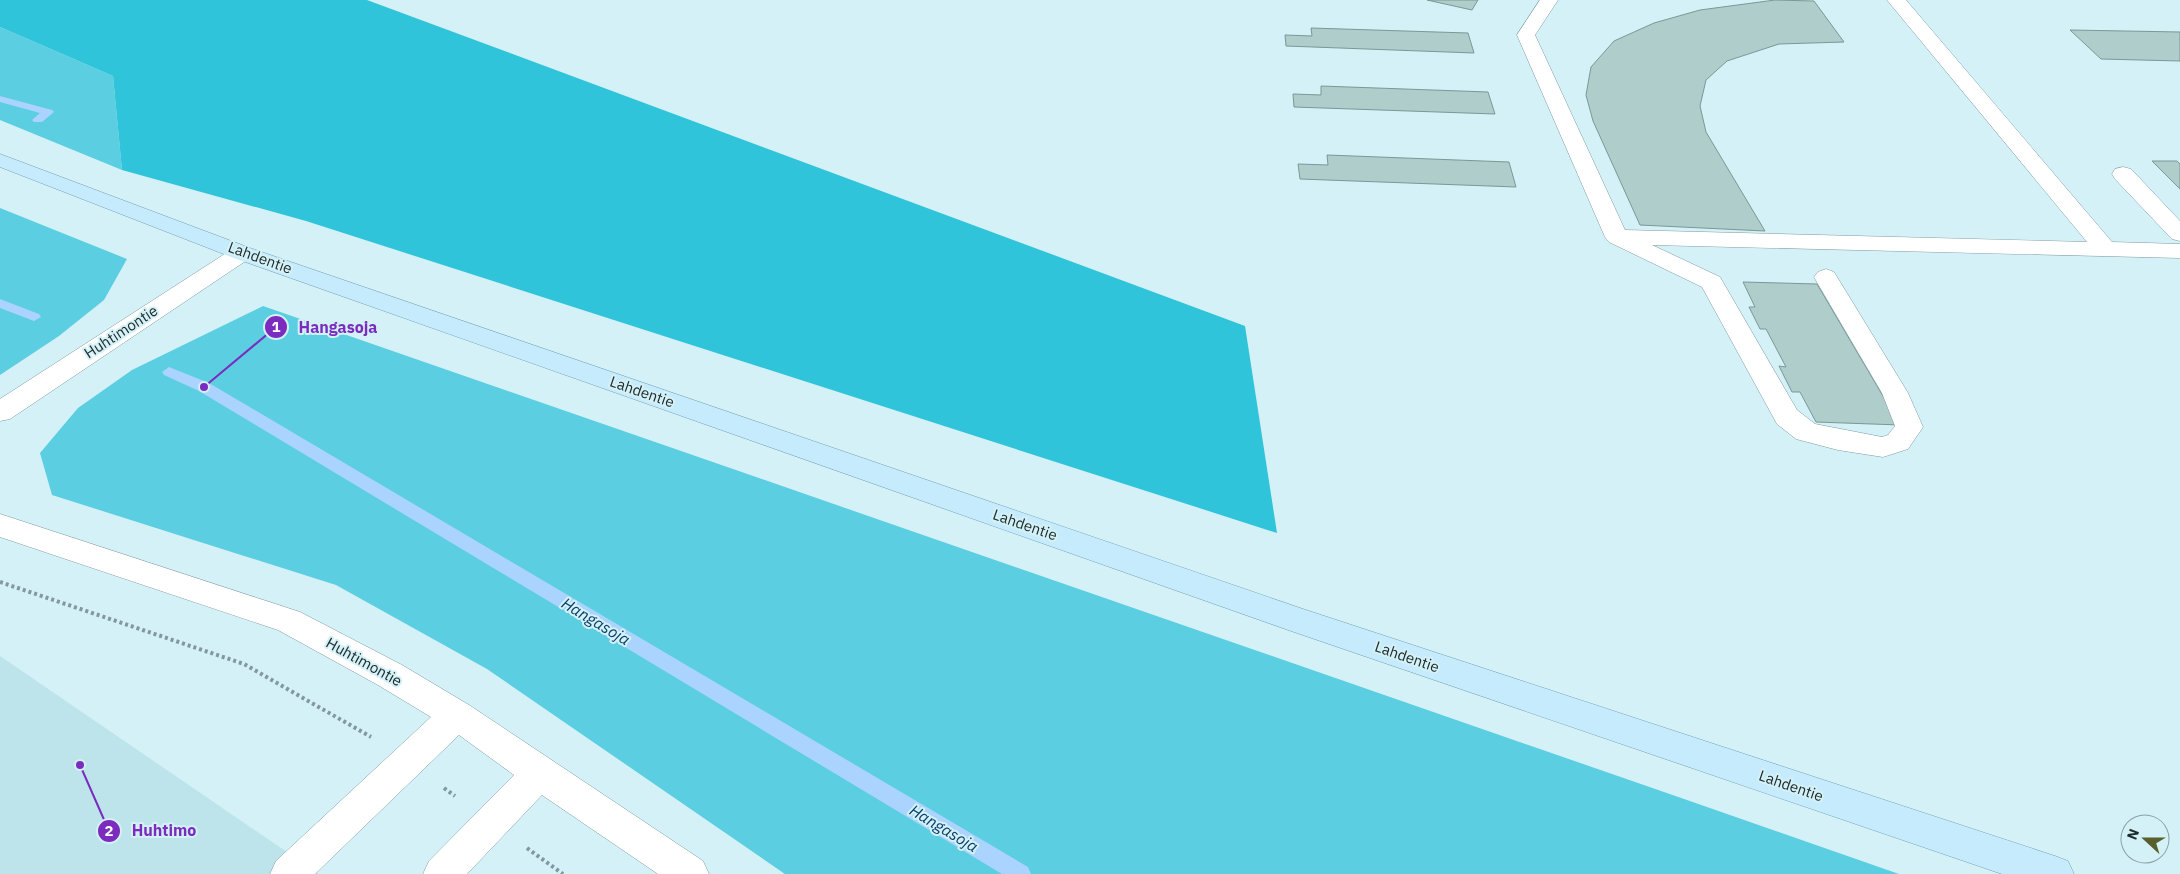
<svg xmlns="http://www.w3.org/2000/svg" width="2180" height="874" font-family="'IBM Plex Sans',sans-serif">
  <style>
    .built { fill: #bee4eb }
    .green { fill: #5bcee2 }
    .forest { fill: #30c4db }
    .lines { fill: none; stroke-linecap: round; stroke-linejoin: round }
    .stream { fill: #aad3fd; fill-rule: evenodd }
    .building { fill: #afcdcb; stroke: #7b9796 }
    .minor-casing { stroke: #809ba1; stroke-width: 1 }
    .major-casing { stroke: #739fb4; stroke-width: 1 }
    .path { stroke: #83989c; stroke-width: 4; stroke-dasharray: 3 3; stroke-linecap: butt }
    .minor { fill: #fff; fill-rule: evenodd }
    .major { fill: #c6ebfd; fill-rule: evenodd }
    .labels { text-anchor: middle; stroke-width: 4; stroke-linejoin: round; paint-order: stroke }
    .street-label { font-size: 15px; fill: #202b2d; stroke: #d3f1f6 }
    .water-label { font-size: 16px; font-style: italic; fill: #0a3e69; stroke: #d3f1f6 }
    .leader { fill: none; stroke: #7b2cbf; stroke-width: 2 }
    .callout-dot { fill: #7b2cbf; stroke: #d3f1f6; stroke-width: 2 }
    .mark-label { font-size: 15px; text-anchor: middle; font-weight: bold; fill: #fff }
    .callout-label { font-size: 16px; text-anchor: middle; font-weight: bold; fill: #7b2cbf; stroke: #d3f1f6; stroke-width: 4; stroke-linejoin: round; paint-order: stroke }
  </style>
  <rect width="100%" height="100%" fill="#d3f1f6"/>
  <!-- built -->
  <path class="built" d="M0,656L319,874H0Z"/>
  <!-- green -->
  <path class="green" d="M0,27L113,76L122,170L0,120Z
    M0,208L127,259L104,300L59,336L0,375Z
    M263,306L1687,800L1899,874H785L487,669L336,585L52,495L40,453L78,408L132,370Z"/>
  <!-- forest -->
  <path class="forest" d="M0,0H367L1245,326L1277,533L306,221L122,170L113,76L0,27Z"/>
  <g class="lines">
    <!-- stream -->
    <path class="stream" d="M0,96L52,110L54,112L42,122H34L32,120L40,113L0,102Z
      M0,299L39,314L41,317L34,321L0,308Z
      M169,367L209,383L1028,867L1031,874H1002L199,391L164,375L162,372Z"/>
  </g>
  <!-- building -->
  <path class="building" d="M1427,0H1478L1472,10Z
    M1775,0L1814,1L1844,42L1779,44L1727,61L1706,80L1700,106L1706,132L1765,231L1640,225L1593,121L1586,95L1591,67L1614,41L1654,23L1700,10Z
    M1311,28L1468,33L1474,53L1286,46L1285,35L1312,36Z
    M2070,30L2180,32V61L2101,59Z
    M1321,86L1488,92L1495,114L1294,107L1293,94L1321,95Z
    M1327,155L1509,162L1516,187L1300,179L1298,164L1328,165Z
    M2152,161H2177L2180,164V189Z
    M1743,282L1817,284L1900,425L1816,422L1800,392H1792L1779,366L1786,367L1766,329H1760L1749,307H1755Z"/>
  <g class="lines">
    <defs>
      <path id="minor" d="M1540,0H1558L1535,35L1625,230L2087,242L1887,0H1906L2112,242L2180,244V258L1652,245L1720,277L1797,410L1815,424L1882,437L1888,435L1895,426L1882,393L1814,277L1818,272L1826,269L1834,272L1908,393L1923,427L1908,449L1883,457L1838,450L1796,439L1777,424L1702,287L1609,242L1605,237L1517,35Z
        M2123,167L2131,169L2180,221V241L2172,239L2115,179L2112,174L2115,169Z
        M242,246L250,248L254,253L250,258L10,419L0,421V399L234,248Z
        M0,514L300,612L402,665L469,705L703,861L709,874H658L542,795L467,874H423L429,861L514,775L459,735L315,874H270L276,861L431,717L378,685L278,630L0,537Z"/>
      <path id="major" d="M0,154L250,248L1303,609L2055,856L2068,861L2074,874H2002L1291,631L234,258L0,167Z"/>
    </defs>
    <!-- minor casing -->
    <use href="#minor" class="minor-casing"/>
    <!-- major casing -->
    <use href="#major" class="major-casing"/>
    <!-- path -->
    <path class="path" d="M0,582L244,664L371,737
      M444,788L455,796
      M527,848L563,874"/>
    <!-- minor -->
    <use href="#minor" class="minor"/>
    <!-- major -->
    <use href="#major" class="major"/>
  </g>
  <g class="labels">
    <!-- street labels -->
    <g class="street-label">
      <text transform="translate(260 258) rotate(20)" y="5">Lahdentie</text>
      <text transform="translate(121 332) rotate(-33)" y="5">Huhtimontie</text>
      <text transform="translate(642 392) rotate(19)" y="5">Lahdentie</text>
      <text transform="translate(1025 525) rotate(19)" y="5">Lahdentie</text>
      <text transform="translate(1407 657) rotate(19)" y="5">Lahdentie</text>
      <text transform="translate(364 662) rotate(29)" y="5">Huhtimontie</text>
      <text transform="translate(1791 786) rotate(19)" y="5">Lahdentie</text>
    </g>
    <!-- water labels -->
    <g class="water-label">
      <text transform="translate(596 621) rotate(31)" y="6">Hangasoja</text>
      <text transform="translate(944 828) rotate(31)" y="6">Hangasoja</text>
    </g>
  </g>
  <!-- callouts -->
  <path class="leader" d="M204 387L276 327M80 765L109 831"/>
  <g class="callout-dot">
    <circle cx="204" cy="387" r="5"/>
    <circle cx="80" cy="765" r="5"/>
    <circle cx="276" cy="327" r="12"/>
    <circle cx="109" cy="831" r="12"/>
  </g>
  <g class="mark-label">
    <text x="276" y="332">1</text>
    <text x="109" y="836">2</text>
  </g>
  <g class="callout-label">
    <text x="338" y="333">Hangasoja</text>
    <text x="164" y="836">Huhtimo</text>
  </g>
  <!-- north arrow -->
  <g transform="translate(2145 839) rotate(291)"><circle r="24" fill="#d3f1f6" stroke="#8ba2a6"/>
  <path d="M0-4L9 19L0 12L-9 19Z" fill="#585e2c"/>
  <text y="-8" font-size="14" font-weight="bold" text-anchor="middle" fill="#202b2d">N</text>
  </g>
</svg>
